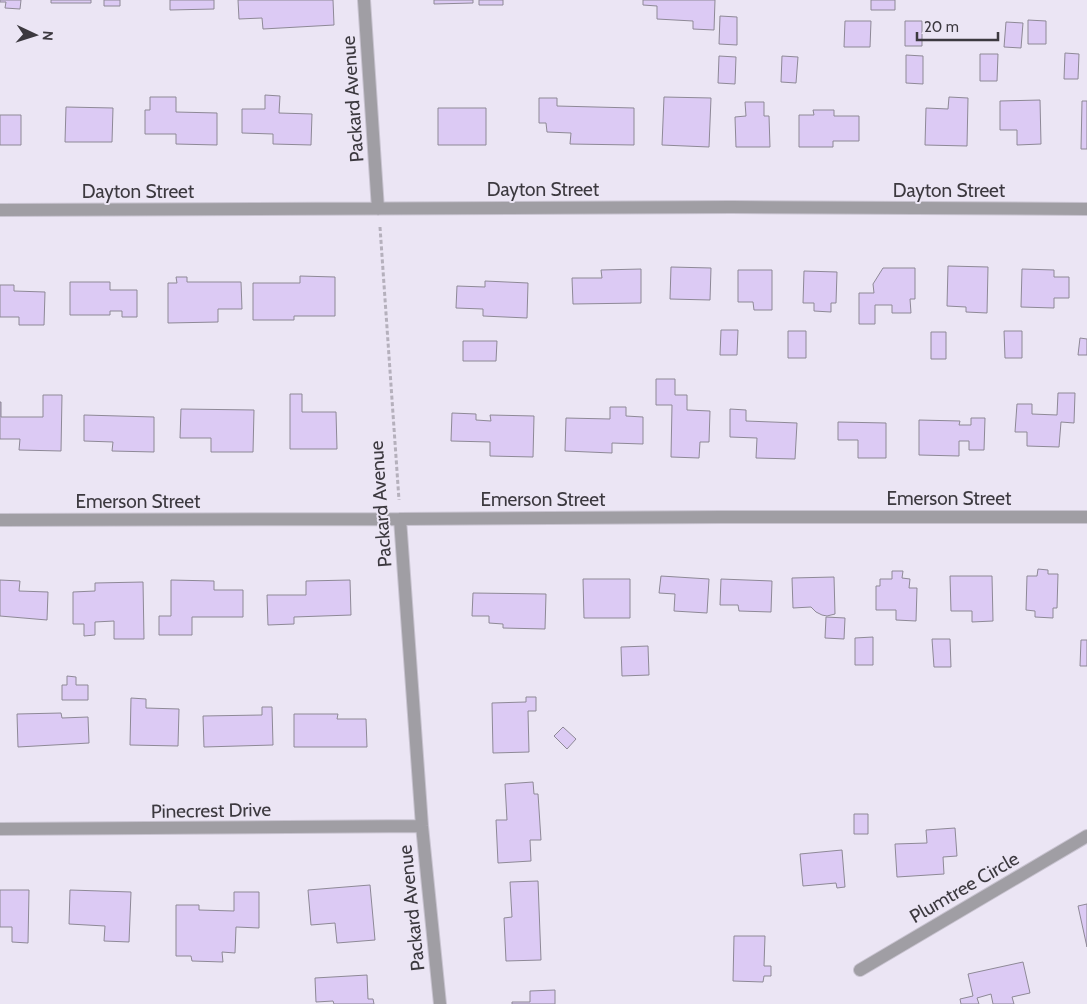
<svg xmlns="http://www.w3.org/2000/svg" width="1087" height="1004" font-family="Cabin,sans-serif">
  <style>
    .building { fill: #dccaf4; stroke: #8e8996 }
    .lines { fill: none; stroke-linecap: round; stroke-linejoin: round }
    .minor-casing { stroke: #c8c3d0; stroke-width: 14 }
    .path { stroke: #b5b0bc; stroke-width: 3; stroke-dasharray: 4 2.5; stroke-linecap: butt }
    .minor { stroke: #a09ea4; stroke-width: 12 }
    .labels { text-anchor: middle; stroke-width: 4; stroke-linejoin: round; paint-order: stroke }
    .street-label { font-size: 19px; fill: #3c393f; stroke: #ebe5f4 }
  </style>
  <rect width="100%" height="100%" fill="#ebe5f4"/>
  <!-- building -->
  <path class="building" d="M0,0H21L20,9L5,8L6,2H0Z
    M51,0H91V3H51Z
    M104,0H120V6H104Z
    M170,0H214V9L170,10Z
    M238,0H333L334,25L263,29L262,18L239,19Z
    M434,0H473V3L434,4Z
    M479,0H503V5H479Z
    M643,0H715L714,30L693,29V21L657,19V6L643,5Z
    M871,0H895V10H871Z
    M720,16L737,17V45L719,44Z
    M1028,20L1046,21V44H1028Z
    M845,21H871L870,47H844Z
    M905,21H922V46H905Z
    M1006,22L1023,23L1021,48L1004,47Z
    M1065,53L1079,54L1078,79H1064Z
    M980,54H998L997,81H980Z
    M906,55L923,56V84L906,83Z
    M719,56L736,57L735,84L718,83Z
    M782,56L798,57L796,83L781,82Z
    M265,95L280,96L279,113L312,114L311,145L273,144V134L242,133V109H265Z
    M150,97H176V112L217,113V145L176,144V134H145V110H150Z
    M664,97L711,98L709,147L662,145Z
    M949,97L968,98L967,146L925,145L926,108L948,109Z
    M539,98H557V106L634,108V145L570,144L571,133L547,132L546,123H539Z
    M1040,100L1041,144L1017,145V130H1000V101Z
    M1082,101H1087V149H1081Z
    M745,102H764V116H769L770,147H736L735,117L746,116Z
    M66,107L113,108L112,142H65Z
    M438,108H486V145H438Z
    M813,110H834V116H859V141H833V147H799V115H814Z
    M0,115H21V145H0Z
    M948,266L988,267L987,313L966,312V307L947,306Z
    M671,267L711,268L710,300L670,299Z
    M883,268H915V299H910L911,313H892V305H875V324H859V293H874L873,284Z
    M641,269V303L573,304L572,278H602L601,270Z
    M1022,269L1054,270V277H1069V298H1054V308L1021,307Z
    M738,270H772V310H754L753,302H738Z
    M804,271L837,272L836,303H831V312L814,311V303H803Z
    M300,276L335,277V316H294V320H253V283H300Z
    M176,277H187V282H241L242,309H218V322L168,323V283H177Z
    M485,281L528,283L527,318L483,316V309L456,308L457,286L485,287Z
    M70,282H110V290H137V317H122V311H110V315H70Z
    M0,285H14V291L45,292L44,325H19V317H0Z
    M721,330H738L737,355H720Z
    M788,331H806V358H788Z
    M1004,331H1022V358H1005Z
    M931,332H946V359H931Z
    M1080,338L1087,339V355H1078Z
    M463,341H497L496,361H463Z
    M656,379H675V395H687V410L710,411L709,442H700L699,458L671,457L672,405H656Z
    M1058,393H1075L1074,423L1061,422L1059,447L1027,446V432H1015L1017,404H1032V414L1057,415Z
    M290,394H302V412H336L337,449H290Z
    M43,395H62L61,451L19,450L20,439H0V402H1V417H43Z
    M610,407H626V416L643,417V444L612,443V453L565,451L566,418L610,419Z
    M181,409L254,410L253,452H211V438H180Z
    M730,409L746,410V421L797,423L795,459L756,458L757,438L730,437Z
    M452,413L476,414V420L491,421L490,415L534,416L533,457L490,456V442L451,441Z
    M84,415L154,417V452L112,451L113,442L84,441Z
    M971,418H985L984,450H969V441H959V456L919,455V420L960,421L959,425H971Z
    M838,422L886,423V458H858V440H838Z
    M1038,569L1048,570V574H1058L1057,608H1053V618L1035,617V611L1026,610L1027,576H1037Z
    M892,571H903L902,578L910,579L909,588H917L916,621L896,620V610H876V586H880V579H892Z
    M661,576L709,579L707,613L674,611L675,594L659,593Z
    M950,576H992L993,621L972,622V611H951Z
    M834,577L835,614L827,616L822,615L816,612L811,607L793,608L792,578Z
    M583,579H630V618H584Z
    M721,579L772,581L771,612L739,611L738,605H720Z
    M0,580L20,581L19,591L48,592L47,620L0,616Z
    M171,580L214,581V590H243V617H192V635H159V616H171Z
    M350,580L351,615L294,617V624L268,625L267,595H306V581Z
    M143,582L144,639H114V621L95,622V635L84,636V624H73V592L95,591V583Z
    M473,593L546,594L545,629L503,628V624L489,623V616H472Z
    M826,617L845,618L844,639L825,638Z
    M873,637V665H855V638Z
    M932,639H950L951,667H934Z
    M1081,640H1087V666H1080Z
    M648,646L649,675L622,676L621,647Z
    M67,676L76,677V685H88V700H62V685H67Z
    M526,697H536V711H528L529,752L493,753L492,703L526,702Z
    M131,698L146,699V708L179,709L178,746L130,745Z
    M262,707H272L273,745L204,747L203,716L262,715Z
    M61,713L62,718L88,717L89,743L18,747L17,714Z
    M294,714H338L337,719H366L367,747H294Z
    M563,727L576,739L567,749L554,736Z
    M533,782L534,794H538L541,840H530L531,861L498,863L496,820H507L505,784Z
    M854,814H868V834H854Z
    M955,828L957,856L943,857L944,874L897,877L895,844L927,843L926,830Z
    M842,850L845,887L837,888L836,883L803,886L800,854Z
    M538,881L541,960L506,961L504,918L512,917L510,882Z
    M370,885L375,940L337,943L335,923L311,925L308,890Z
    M0,890H29L28,943L12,942V927H0Z
    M70,890L131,892L129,942L104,941L105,926L69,924Z
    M234,892H259V928L236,927L235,953L222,952L223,962L192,961L191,956H176V905H199V910L234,911Z
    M1087,904V947L1078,906Z
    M734,936H765L764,966H771V976H764L763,982L733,981Z
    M1023,962L1030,993L1012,997L1014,1004H993L991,994L977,998L979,1004H961L960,999L973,996L968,974Z
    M367,975L368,999H373L374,1004H334L333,1001L316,1002L315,978Z
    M555,990V1004H512V1002H530V991Z"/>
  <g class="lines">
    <defs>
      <path id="minor" d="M364,0L378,209
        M0,210L732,207L1087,209
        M400,519L422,826L440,1004
        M0,520L400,519L721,517H1087
        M0,829L422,826
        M860,970L1087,836"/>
    </defs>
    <!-- minor casing -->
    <use href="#minor" class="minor-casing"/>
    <!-- path -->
    <path class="path" d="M380,227L399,500"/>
    <!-- minor -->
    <use href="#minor" class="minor"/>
  </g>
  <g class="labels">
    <!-- street labels -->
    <g class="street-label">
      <text transform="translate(352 99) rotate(-94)" y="7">Packard Avenue</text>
      <text x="543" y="196">Dayton Street</text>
      <text x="949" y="197">Dayton Street</text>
      <text x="138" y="198">Dayton Street</text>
      <text x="949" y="505">Emerson Street</text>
      <text x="543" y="506">Emerson Street</text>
      <text x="138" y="508">Emerson Street</text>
      <text transform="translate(380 504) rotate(-94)" y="7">Packard Avenue</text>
      <text transform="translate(211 810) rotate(-1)" y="7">Pinecrest Drive</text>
      <text transform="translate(964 887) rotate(-30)" y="7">Plumtree Circle</text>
      <text transform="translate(411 908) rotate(-96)" y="7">Packard Avenue</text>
    </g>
  </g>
  <!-- north arrow -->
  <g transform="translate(35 35) rotate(94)" stroke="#ebe5f4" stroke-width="4" paint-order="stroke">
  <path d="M0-4L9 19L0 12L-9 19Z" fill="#3c393f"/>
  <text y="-8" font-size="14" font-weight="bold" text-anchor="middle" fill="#3c393f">N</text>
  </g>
  <!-- scale -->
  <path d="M917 32v8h81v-8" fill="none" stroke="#3c393f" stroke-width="2.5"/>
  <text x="924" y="32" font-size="15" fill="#3c393f" stroke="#ebe5f4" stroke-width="4" paint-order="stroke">20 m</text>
</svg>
